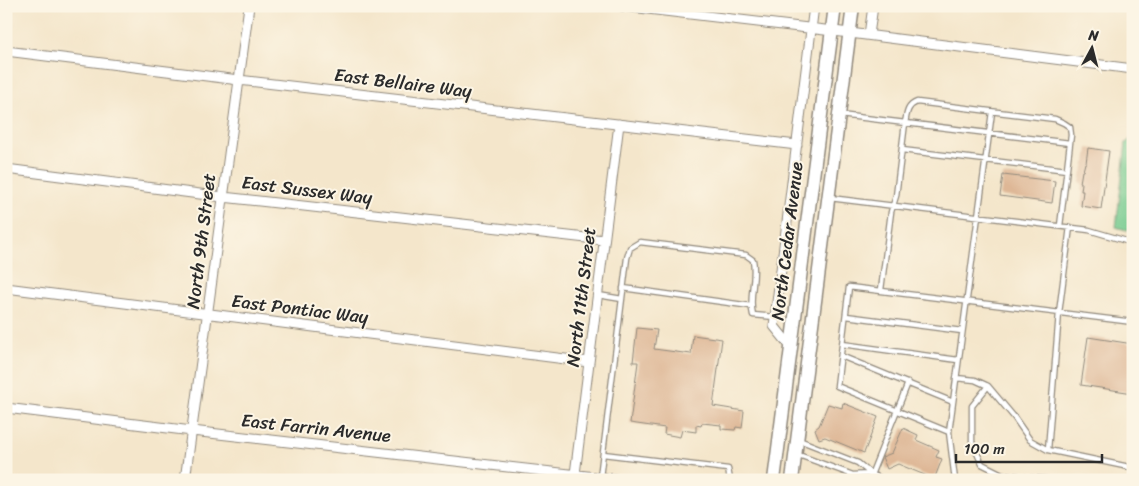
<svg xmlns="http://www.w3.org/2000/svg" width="1139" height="486" font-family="Sriracha,sans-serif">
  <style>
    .green { fill: #74ca8e; stroke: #507a5c }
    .building { fill: #deb796 }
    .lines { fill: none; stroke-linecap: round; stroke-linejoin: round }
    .service-casing { stroke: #90887b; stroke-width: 7 }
    .minor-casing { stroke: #90887b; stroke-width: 11 }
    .secondary-casing { stroke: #90887b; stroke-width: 15 }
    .service { stroke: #fff; stroke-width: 4.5 }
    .minor { stroke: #fff; stroke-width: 9 }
    .secondary { stroke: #fff; stroke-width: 12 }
    .labels { text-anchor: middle; stroke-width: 4; stroke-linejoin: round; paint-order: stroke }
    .street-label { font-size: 18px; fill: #2b2b2b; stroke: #fcf5e5 }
  </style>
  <rect width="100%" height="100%" fill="#fcf5e5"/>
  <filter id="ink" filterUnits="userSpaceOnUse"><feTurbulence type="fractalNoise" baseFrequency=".02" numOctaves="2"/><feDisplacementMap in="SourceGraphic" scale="10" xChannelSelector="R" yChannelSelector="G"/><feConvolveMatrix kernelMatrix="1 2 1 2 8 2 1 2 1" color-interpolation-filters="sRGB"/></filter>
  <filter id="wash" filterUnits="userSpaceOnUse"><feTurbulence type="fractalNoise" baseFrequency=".0096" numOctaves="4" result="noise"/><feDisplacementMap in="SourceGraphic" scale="20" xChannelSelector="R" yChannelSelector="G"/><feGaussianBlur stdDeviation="1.12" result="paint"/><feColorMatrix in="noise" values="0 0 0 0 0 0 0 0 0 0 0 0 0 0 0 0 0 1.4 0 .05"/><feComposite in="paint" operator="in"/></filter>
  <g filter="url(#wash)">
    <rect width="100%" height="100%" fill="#f4e6cb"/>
    <!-- green -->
    <path class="green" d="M1133,137V232L1116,227L1126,143Z"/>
    <g id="blocks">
      <!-- building -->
      <path class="building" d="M1088,148L1109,151L1101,209L1081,206L1083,191H1081L1082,183H1080L1082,171H1083L1085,163H1086Z
        M1003,175L1055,181L1052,203L1000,196Z
        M637,328L657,330L654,349L691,354L693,335L722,339L713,406L744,411L742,428L736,427L735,430L721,429V425L702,423L701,426L696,425V432L682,430L680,437L664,434L665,428L630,423L638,362H633Z
        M1088,337L1133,344V393L1081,385Z
        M843,403L878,417L864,453L825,437L819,439L815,429L819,426L828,404L842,408Z
        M903,428L918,435L916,440L939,450L936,457L942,459L935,477L941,480H931L932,478L898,464L887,469L882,457L892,453Z"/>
    </g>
  </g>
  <g filter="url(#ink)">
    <use href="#blocks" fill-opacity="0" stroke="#90887b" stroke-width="1"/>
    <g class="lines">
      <defs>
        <path id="service" d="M840,115L1070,143
          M902,150L1067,170
          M830,198L1089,230L1133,243
          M623,288L751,306
          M881,290L891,212L896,196L905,123C907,113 907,106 917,102L1055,119L1064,123L1070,127L1071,135L1060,226
          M598,295L622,299
          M846,316L962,331
          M842,344L958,360
          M841,356L953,402
          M956,378L975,380L988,386L1014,417L1030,440L1048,450L1059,313L1070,227
          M988,386L972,406V442L982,464L1002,474L1030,478L1055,480
          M949,432L837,386L849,287L1133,322
          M1048,450L1129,467L1133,465
          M603,454L728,469L730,480
          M796,454L853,475L871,474L858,463L799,440
          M871,474L884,480
          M600,477L627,258L630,248L640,242L746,255L753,260C757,279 748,296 753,315L775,317
          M869,480L908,383
          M955,480L949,432L992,112"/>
        <path id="minor" d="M622,6L850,33L1133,69
          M869,35L873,6
          M6,51L239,80L797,145
          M6,169L223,197L604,240
          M6,288L589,362
          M791,347L774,326L814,6
          M6,408L192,431L622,480
          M575,474L619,124
          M185,480L249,6"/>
        <path id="secondary" d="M774,480L835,6
          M792,480L853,6"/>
      </defs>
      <!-- service casing -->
      <use href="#service" class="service-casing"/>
      <!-- minor casing -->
      <use href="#minor" class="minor-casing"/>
      <!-- secondary casing -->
      <use href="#secondary" class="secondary-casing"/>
      <!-- service -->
      <use href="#service" class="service"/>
      <!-- minor -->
      <use href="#minor" class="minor"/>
      <!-- secondary -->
      <use href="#secondary" class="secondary"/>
    </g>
  </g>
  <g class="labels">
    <!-- street labels -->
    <g class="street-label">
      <text transform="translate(403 83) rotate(7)" y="6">East Bellaire Way</text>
      <text transform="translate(307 190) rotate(7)" y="6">East Sussex Way</text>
      <text transform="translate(201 241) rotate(-83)" y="6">North 9th Street</text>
      <text transform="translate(787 241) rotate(-83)" y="6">North Cedar Avenue</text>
      <text transform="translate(581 297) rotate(-83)" y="6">North 11th Street</text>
      <text transform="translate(300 309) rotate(7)" y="6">East Pontiac Way</text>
      <text transform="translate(316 428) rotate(6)" y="6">East Farrin Avenue</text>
    </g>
  </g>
  <!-- margin -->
  <rect width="1139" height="486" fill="none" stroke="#fcf5e5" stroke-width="25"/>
  <!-- north arrow -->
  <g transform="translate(1092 48) rotate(7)" stroke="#fcf5e5" stroke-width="4" paint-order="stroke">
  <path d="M0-4L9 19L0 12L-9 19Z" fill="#2b2b2b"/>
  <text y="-8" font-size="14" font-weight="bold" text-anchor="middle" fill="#2b2b2b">N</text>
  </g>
  <!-- scale -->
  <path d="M956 454v8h146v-8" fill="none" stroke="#2b2b2b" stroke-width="2.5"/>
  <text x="964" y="454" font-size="15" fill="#2b2b2b" stroke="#fcf5e5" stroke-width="4" paint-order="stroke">100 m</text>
</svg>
